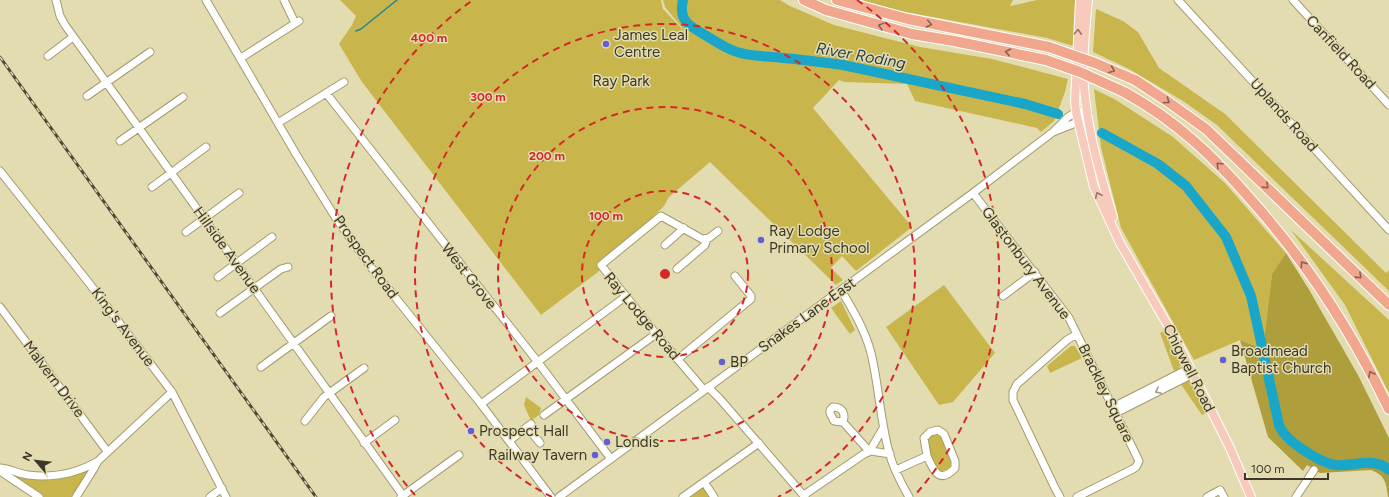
<svg xmlns="http://www.w3.org/2000/svg" width="1389" height="497" font-family="Figtree,sans-serif">
  <style>
    .green { fill: #c8b64d }
    .forest { fill: #ae9e3c }
    .lines { fill: none; stroke-linecap: round; stroke-linejoin: round }
    .stream { stroke: #238598; stroke-width: 1.5 }
    .river { stroke: #19a6c8; stroke-width: 10 }
    .minor-casing { stroke: #a29b71; stroke-width: 9 }
    .major-casing { stroke: #fff; stroke-width: 10 }
    .highway-casing { stroke: #fff; stroke-width: 12 }
    .minor { stroke: #fff; stroke-width: 7 }
    .major { stroke: #f7cabb; stroke-width: 8 }
    .highway { stroke: #f1a78e; stroke-width: 10 }
    .rail-casing { stroke: #4e4a36; stroke-width: 3 }
    .rail { stroke: #e3dcb1; stroke-width: 1.5; stroke-dasharray: 4.5; stroke-linecap: butt }
    .highway-bridge-casing { stroke: #fff; stroke-width: 12; stroke-linecap: butt }
    .highway-bridge { stroke: #f1a78e; stroke-width: 10 }
    .oneway { stroke: #846450 }
    .oneway2 { stroke: #907a6a }
    .oneway3 { stroke: #9d9c93 }
    .ring { fill: none; stroke: #d62828; stroke-width: 2; stroke-dasharray: 7 5 }
    .poi-dot { fill: #615ed6; stroke: #e3dcb1; stroke-width: 1.5 }
    .labels { text-anchor: middle; stroke-width: 3; stroke-linejoin: round; paint-order: stroke }
    .poi-label { font-size: 15px; fill: #3b3827; stroke: #e3dcb1; text-anchor: start }
    .street-label { font-size: 15px; fill: #3b3827; stroke: #e3dcb1 }
    .park-label { font-size: 15px; fill: #37331e; stroke: #e3dcb1 }
    .water-label { font-size: 16px; font-style: italic; fill: #253f48; stroke: #e3dcb1 }
    .centre { fill: #d62828; stroke: #e3dcb1; stroke-width: 2 }
    .ring-label { font-size: 12px; text-anchor: middle; font-weight: bold; fill: #d62828; stroke: #e3dcb1; stroke-width: 3; stroke-linejoin: round; paint-order: stroke }
  </style>
  <rect width="100%" height="100%" fill="#e3dcb1"/>
  <!-- green -->
  <path class="green" d="M340,0H661L663,9L687,34L665,7L663,0H780L790,6L834,25L920,47L992,59L1068,79L1065,92L1054,121L1041,132L1037,128L915,101L907,84L844,82L839,80L813,108L912,227L856,271L842,256L831,268L843,280L836,285L710,162L669,197L664,206L598,272L541,315L362,82L339,44L352,25L356,16Z
    M862,0H1013L1010,6L1037,0H1077L1073,46L1047,38L895,10Z
    M1096,9L1123,21L1138,32L1159,68L1225,114L1386,273L1389,270V291L1217,125L1183,101L1129,69L1093,52Z
    M1094,89L1116,100L1173,137L1225,183L1286,253L1272,274L1263,349L1240,340L1194,360L1121,228L1101,147Z
    M1291,230L1389,320V393L1345,305Z
    M944,285L995,353L953,402L939,405L886,327Z
    M841,301L855,330L850,334L831,308Z
    M1164,331L1181,364L1179,369L1174,371L1160,333Z
    M1071,346H1075L1082,358L1050,373L1047,366Z
    M1187,380L1192,383L1206,413L1202,415L1180,383Z
    M526,397L541,408L539,415L531,421L524,405Z
    M937,433L941,435L953,465L951,468L940,472C931,466 928,448 926,438Z
    M91,466L73,497H44L5,470L33,478Z
    M704,485L712,497H686Z"/>
  <!-- forest -->
  <path class="forest" d="M1286,253L1308,288L1358,375L1389,438V497H1388C1386,483 1386,476 1371,470L1320,473L1307,465L1303,471L1268,437L1240,340L1263,349L1272,274Z"/>
  <g class="lines">
    <!-- stream -->
    <path class="stream" d="M356,31L361,29L397,0"/>
    <!-- river -->
    <path class="river" d="M683,0C678,20 689,26 705,35C715,41 726,49 737,52C749,56 761,56 773,57C797,59 820,62 843,65L1025,104L1058,114
      M1102,133L1158,164L1186,186L1226,237L1251,296L1279,425C1285,441 1319,462 1335,465C1353,467 1374,456 1389,470"/>
    <defs>
      <path id="minor" d="M56,0L60,16L65,25L404,497
        M206,0L296,154L337,220L374,271L481,404L551,497
        M284,0L295,23
        M1178,0L1389,230
        M1293,0L1389,105
        M48,56L73,37
        M241,58L299,21
        M326,93L537,361L611,459
        M87,96L150,52
        M278,123L344,82
        M120,141L183,97
        M0,171L89,283L172,392L226,497
        M152,187L206,147
        M973,193L1069,318L1139,461L1136,467L1133,469L1077,497
        M186,232L239,193
        M703,239L709,238L718,231
        M665,245L684,228
        M677,269L705,245L706,242L704,240L661,216L601,265L656,334L704,390
        M218,277L272,237
        M841,290C853,310 865,330 871,353C879,386 880,420 889,452C893,468 901,483 909,497
        M1003,296L1035,272
        M0,307L107,451
        M220,313L281,269L288,267
        M678,359L751,299V296L735,276
        M261,367L331,316
        M708,387L720,399L805,497
        M481,404L625,297
        M833,407C842,407 846,413 843,422L834,421L830,413V410Z
        M1113,407L1190,368
        M1116,413L1193,374
        M544,415L656,334
        M305,421L324,397L364,368
        M843,422L869,451
        M527,427L540,443
        M509,441L531,424
        M364,443L395,420
        M871,451L890,454
        M0,468C9,468 18,474 28,475C53,478 76,474 98,461
        M0,470L3,473L39,497
        M896,470L927,456L924,438L930,432L938,430L944,434L955,461V468C939,485 933,470 927,456
        M704,482L714,497
        M804,495L864,454L871,451L872,447L882,430L884,429
        M76,497L93,470L98,461L172,392
        M210,497L222,488
        M401,497L459,455
        M559,497L973,193L1053,132L1068,117L1076,112L1082,111L1088,113L1078,122L1053,132
        M683,497L759,443
        M1060,497L1055,488L1013,400V392L1017,384L1067,340L1077,334
        M1207,497L1220,490L1224,497
        M1296,497L1314,470"/>
      <path id="major" d="M1080,0L1075,101L1076,112L1094,187L1120,243L1174,336L1230,448L1251,497
        M1088,0C1086,21 1084,43 1083,64C1083,116 1098,168 1113,217"/>
      <path id="highway" d="M804,0L826,10L912,34L954,41L1046,60
        M837,0L908,19L1049,47
        M1135,80L1167,101L1206,129L1389,305
        M1124,92C1177,121 1214,157 1253,202C1308,264 1353,334 1389,409"/>
    </defs>
    <!-- minor casing -->
    <use href="#minor" class="minor-casing"/>
    <!-- major casing -->
    <use href="#major" class="major-casing"/>
    <!-- highway casing -->
    <use href="#highway" class="highway-casing"/>
    <!-- minor -->
    <use href="#minor" class="minor"/>
    <!-- major -->
    <use href="#major" class="major"/>
    <!-- highway -->
    <use href="#highway" class="highway"/>
    <defs>
      <path id="rail" d="M0,57L316,497"/>
    </defs>
    <!-- rail casing -->
    <use href="#rail" class="rail-casing"/>
    <!-- rail -->
    <use href="#rail" class="rail"/>
    <defs>
      <path id="highway-bridge" d="M1049,47L1095,63L1135,80
        M1046,60L1080,72L1124,92"/>
    </defs>
    <!-- highway-bridge casing -->
    <use href="#highway-bridge" class="highway-bridge-casing"/>
    <!-- highway-bridge -->
    <use href="#highway-bridge" class="highway-bridge"/>
  </g>
  <!-- one-way arrows -->
  <defs><path id="oneway-chevron" d="M-2-3.5L2.5 0L-2 3.5" fill="none" stroke-width="1.6" stroke-linecap="round" stroke-linejoin="round"/></defs>
  <g class="oneway">
    <use href="#oneway-chevron" transform="translate(929 24) rotate(11)"/>
    <use href="#oneway-chevron" transform="translate(881 26) rotate(-165)"/>
    <use href="#oneway-chevron" transform="translate(1008 52) rotate(-168)"/>
    <use href="#oneway-chevron" transform="translate(1112 70) rotate(23)"/>
    <use href="#oneway-chevron" transform="translate(1167 101) rotate(34)"/>
    <use href="#oneway-chevron" transform="translate(1219 165) rotate(-135)"/>
    <use href="#oneway-chevron" transform="translate(1266 186) rotate(44)"/>
    <use href="#oneway-chevron" transform="translate(1303 264) rotate(-125)"/>
    <use href="#oneway-chevron" transform="translate(1359 276) rotate(44)"/>
    <use href="#oneway-chevron" transform="translate(1371 374) rotate(-119)"/>
  </g>
  <g class="oneway2">
    <use href="#oneway-chevron" transform="translate(1078 32) rotate(-87)"/>
    <use href="#oneway-chevron" transform="translate(1098 195) rotate(-115)"/>
  </g>
  <use class="oneway3" href="#oneway-chevron" transform="translate(1158 391) rotate(153)"/>
  <!-- distance rings -->
  <g class="ring">
    <circle cx="665" cy="274" r="83"/>
    <circle cx="665" cy="274" r="167"/>
    <path d="M552 497A250 250 0 1 1 778 497"/>
    <path d="M415 495A334 334 0 0 1 473 0M857 0A334 334 0 0 1 915 495"/>
  </g>
  <!-- markers -->
  <g class="poi-dot">
    <circle cx="606" cy="44" r="4"/>
    <circle cx="761" cy="240" r="4"/>
    <circle cx="1223" cy="360" r="4"/>
    <circle cx="722" cy="362" r="4"/>
    <circle cx="471" cy="431" r="4"/>
    <circle cx="607" cy="442" r="4"/>
    <circle cx="595" cy="455" r="4"/>
  </g>
  <g class="labels">
    <!-- poi labels -->
    <g class="poi-label">
      <text x="614" y="40">James Leal<tspan x="614" dy="17">Centre</tspan></text>
      <text x="769" y="236">Ray Lodge<tspan x="769" dy="17">Primary School</tspan></text>
      <text x="1231" y="356">Broadmead<tspan x="1231" dy="17">Baptist Church</tspan></text>
      <text x="730" y="367">BP</text>
      <text x="479" y="436">Prospect Hall</text>
      <text x="615" y="447">Londis</text>
      <text x="587" y="460" text-anchor="end">Railway Tavern</text>
    </g>
    <!-- street labels -->
    <g class="street-label">
      <text transform="translate(1341 52) rotate(47)" y="5">Canfield Road</text>
      <text transform="translate(1284 115) rotate(48)" y="5">Uplands Road</text>
      <text transform="translate(227 250) rotate(54)" y="5">Hillside Avenue</text>
      <text transform="translate(366 257) rotate(54)" y="5">Prospect Road</text>
      <text transform="translate(1026 263) rotate(53)" y="5">Glastonbury Avenue</text>
      <text transform="translate(469 276) rotate(52)" y="5">West Grove</text>
      <text transform="translate(807 315) rotate(-36)" y="5">Snakes Lane East</text>
      <text transform="translate(642 316) rotate(50)" y="5">Ray Lodge Road</text>
      <text transform="translate(123 327) rotate(53)" y="5">King's Avenue</text>
      <text transform="translate(1189 368) rotate(63)" y="5">Chigwell Road</text>
      <text transform="translate(54 379) rotate(53)" y="5">Malvern Drive</text>
      <text transform="translate(1106 393) rotate(64)" y="5">Brackley Square</text>
    </g>
    <!-- park labels -->
    <g class="park-label">
      <text x="621" y="86">Ray Park</text>
    </g>
    <!-- water labels -->
    <g class="water-label">
      <text transform="translate(861 55) rotate(10)" y="6">River Roding</text>
    </g>
  </g>
  <circle cx="665" cy="274" r="6" class="centre"/>
  <g class="ring-label">
    <text x="429" y="42">400 m</text>
    <text x="488" y="101">300 m</text>
    <text x="547" y="160">200 m</text>
    <text x="606" y="220">100 m</text>
  </g>
  <!-- north arrow -->
  <g transform="translate(36 461) rotate(298)" stroke="#e3dcb1" stroke-width="3" paint-order="stroke">
  <path d="M0-3L7 15L0 10L-7 15Z" fill="#3b3827"/>
  <text y="-6" font-size="11" font-weight="bold" text-anchor="middle" fill="#3b3827">N</text>
  </g>
  <!-- scale -->
  <path d="M1245 473v6h83v-6" fill="none" stroke="#3b3827" stroke-width="2"/>
  <text x="1251" y="473" font-size="12" fill="#3b3827" stroke="#e3dcb1" stroke-width="3" paint-order="stroke">100 m</text>
</svg>
